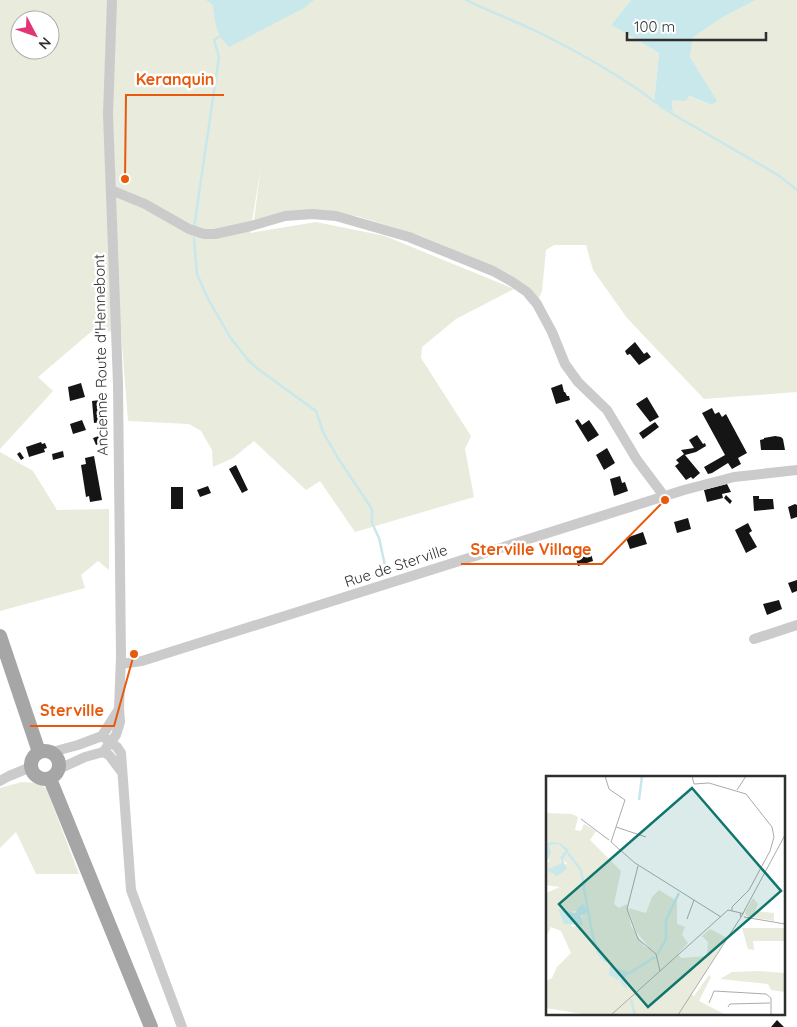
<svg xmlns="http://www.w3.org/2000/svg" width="797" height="1027" font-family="Quicksand,sans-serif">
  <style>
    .green { fill: #e9ebdc; fill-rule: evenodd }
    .water { fill: #c9e8eb }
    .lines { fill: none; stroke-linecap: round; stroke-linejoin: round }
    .stream { stroke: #c9e8eb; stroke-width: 2.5 }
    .building { fill: #151515 }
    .minor { stroke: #cbcbcb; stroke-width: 10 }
    .major { stroke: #a6a6a6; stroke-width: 14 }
    .labels { text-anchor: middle; stroke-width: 5; stroke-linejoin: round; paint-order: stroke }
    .street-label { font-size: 15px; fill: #2e2e2e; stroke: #fff }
    .inset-river { fill: none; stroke: #c9e8eb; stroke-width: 2.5 }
    .inset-road { fill: none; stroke: #ababab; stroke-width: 1 }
    .view { fill: #0f766e; fill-opacity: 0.15; stroke: #0f766e; stroke-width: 2.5 }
    .inset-edge { fill: none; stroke: #2e2e2e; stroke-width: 2.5 }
    .leader { fill: none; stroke: #e8590c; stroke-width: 2 }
    .callout-dot { fill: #e8590c; stroke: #fff; stroke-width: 2 }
    .callout-label { font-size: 16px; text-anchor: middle; font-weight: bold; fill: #e8590c; stroke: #fff; stroke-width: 5; stroke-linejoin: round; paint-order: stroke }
  </style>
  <rect width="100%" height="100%" fill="#fff"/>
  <!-- green -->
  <path class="green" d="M0,0H631L611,25L659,53L654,103L673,112L672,100L688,96L712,105L716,101L690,57L693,36L723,17L756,0H797V392L704,399L627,318L593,270L586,245H554L546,250L542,291L538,300L510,274L421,236L357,216L286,212L254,220L261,167L250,233L316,222L385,236L514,289L456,319L422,347L421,358L471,436L465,449L474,497L355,532L320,481L306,490L254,441L233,458L213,467L212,450L201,431L189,424L128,421L121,332L92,331L38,377L53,391L0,449ZM20,20H50V50H20Z
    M0,452L33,471L57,510L109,509V570L98,561L81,575L85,588L0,611Z
    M22,782L38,783L46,788L79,874H36L16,832L0,848V788Z"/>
  <!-- water -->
  <path class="water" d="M206,0H314L304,8L229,47C216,34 215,24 213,5Z
    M631,0H756L723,17L693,37L690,57L717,101L712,105L689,96L686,101L672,100L673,112L654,103L659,53L611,25Z"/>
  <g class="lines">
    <!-- stream -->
    <path class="stream" d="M466,0C490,12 516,21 540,33C580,53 620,75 655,102
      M660,106L676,116L778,175L797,190
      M194,228L219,57L214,40L222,35
      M194,238L197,274L207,297L230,337L248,360L258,369L316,411L323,432L338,458L372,509V523L379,538L386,570"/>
  </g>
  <!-- building -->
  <path class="building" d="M635,342L644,354L647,352L651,357L639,365L630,354L627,355L625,351Z
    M81,383L85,397L70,401L68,387Z
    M562,384L564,392H565L567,396H569L570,400L556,404L551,388Z
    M647,397L659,417L650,422L636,404Z
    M100,400L102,422L94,423L92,401Z
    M712,408L715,414L719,412L722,417L726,414L747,453L738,458L741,464L732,469L728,463L712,473L708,474L704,467L725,455L702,413Z
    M578,419L582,425L589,420L599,435L588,442L575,421Z
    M82,420L86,430L73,434L70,424Z
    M655,422L659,427L643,439L639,433Z
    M105,434L106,442L96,445L93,438Z
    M697,435L703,444L705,443L706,446L696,452L685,455L700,473L693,479L691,477L686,480L675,466L679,463L676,460L684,454L681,450L694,448L689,440Z
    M775,436L781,437L783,439L785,450H761L760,440L764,439V438Z
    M41,442L42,444L45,443L47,448L44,449L45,452L29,457L26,447Z
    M607,448L615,463L604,470L596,455Z
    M63,451L64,457L53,460L52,454Z
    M20,452L24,458L21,460L17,454Z
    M94,456L102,500L90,502L89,496L86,497L81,465L86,464L85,458Z
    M236,465L248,490L242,493L229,469Z
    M620,476L622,483L625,482L628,491L614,496L610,479Z
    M727,484L731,492L722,494L723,498L707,502L704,490Z
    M208,486L211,493L200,497L197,490Z
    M171,487H183V509H171Z
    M726,495L732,501L730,504L724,498Z
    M753,496H759V499H773L774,509L754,511Z
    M795,504L797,505V517L791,519L788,507Z
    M688,518L691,529L677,533L674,522Z
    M748,523L752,531L749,533L757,547L746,553L735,530Z
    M643,532L647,544L630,549L626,538Z
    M590,549L593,561L578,566L575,554Z
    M797,580V591L792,593L788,583Z
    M779,600L782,609L767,615L763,604Z
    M777,1020L784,1027H771Z"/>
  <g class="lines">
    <!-- minor -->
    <path class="minor" d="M111,190L145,204L189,229L204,234H215L251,226L285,216L312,214L336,216L409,237L493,271L511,281L527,292L537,304L552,332L565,364L578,382L607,410L637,460L664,496
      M754,639L797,625
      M121,664L142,661L684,490L734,477L797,470
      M102,736L117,747L121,753L131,890L182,1027
      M52,752L78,745L102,736L119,709
      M103,752L109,755L121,771
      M59,769L85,757L103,752L116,735L120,722L119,709L121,657L118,384L108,114L112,0
      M0,781L9,776L31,767"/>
    <!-- major -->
    <path class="major" d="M0,636L39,752
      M31 765a14 14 0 1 1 28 0a14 14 0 1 1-28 0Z
      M50,779L151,1027"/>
  </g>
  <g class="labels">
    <!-- street labels -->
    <g class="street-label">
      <text transform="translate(101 355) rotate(-91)" y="5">Ancienne Route d'Hennebont</text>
      <text transform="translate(396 566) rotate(-18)" y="5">Rue de Sterville</text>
    </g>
  </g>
  <!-- overview -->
  <g transform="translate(546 776)">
    <rect width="239" height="239" fill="#fff"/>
    <path d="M0,37L26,38L32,41L29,54L35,55L38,48L50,55L44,64L75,95L68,128L73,132L81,128L85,150L98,170L104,173L90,155L82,132L100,137L106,121L113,114L131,125V148L139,151L136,159L142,167L132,178L135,182L161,180L162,166L156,160L164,153L181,162L145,218L148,220L163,199L165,201L153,225L180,239H42L0,232V205L6,202L11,191L25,177L15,155L5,151L0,161V117L14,111L0,109V88L3,85L2,69L13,68L19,75L14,84L17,87L1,94L21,88L17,84L21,77L14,67L0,68ZM35,127L40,133L32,149L26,151L23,136L32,135ZM207,122L212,128L209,135L228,137V145L201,140L199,136ZM196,152H239V165H207L208,174L202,173ZM212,195L239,197V216L225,214L222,208L174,203L186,196Z" fill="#e9ebdc" fill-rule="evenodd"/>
    <path d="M6,66L14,67L23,74L17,84L21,93L11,100L0,94L16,87L14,82L19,75L13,68L3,69L5,77L0,88V68ZM36,127L42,135L35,140L37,149L18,148L12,133L29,137ZM64,190L83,196L79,203L81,213L74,206L75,200L72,204L63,199Z" fill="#c9e8eb"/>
    <path class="inset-river" d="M93,24L96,0M22,77L35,94L46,157L52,177L60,186M111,179L120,163V144L133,117M82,198L109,181M85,223L89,239"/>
    <path class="inset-road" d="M59,0L63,13L79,24L65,66L89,87L175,141M146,0L148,8L163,7L200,18L226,51L228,61L224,75L203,114L186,131V135M191,14L200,0M35,43L63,64M70,51L100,61M92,90L81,133L92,163L110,178L114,195M198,137L194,138L195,141L239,59M198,141L239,148M141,143L148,124M163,227L168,215L220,218L225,222V239M182,231L184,228L224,227M65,239L182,134L195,137M132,239L195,141"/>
    <path class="view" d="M146,12L235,115L102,231L13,128Z"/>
    <rect width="239" height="239" class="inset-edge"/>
  </g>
  <!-- callouts -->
  <path class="leader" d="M125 179L126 95H224M665 500L602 564H461M134 654L114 726H30"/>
  <g class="callout-dot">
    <circle cx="125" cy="179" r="5"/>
    <circle cx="665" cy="500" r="5"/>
    <circle cx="134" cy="654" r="5"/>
  </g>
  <g class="callout-label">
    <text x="175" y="85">Keranquin</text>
    <text x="531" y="555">Sterville Village</text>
    <text x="72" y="716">Sterville</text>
  </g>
  <!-- north arrow -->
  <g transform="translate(35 35) rotate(131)"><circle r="24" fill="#ffffff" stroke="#ababab"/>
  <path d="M0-4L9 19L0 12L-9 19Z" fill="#e23477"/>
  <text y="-8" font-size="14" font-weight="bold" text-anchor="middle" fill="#2e2e2e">N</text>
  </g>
  <!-- scale -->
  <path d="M627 32v8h139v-8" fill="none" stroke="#2e2e2e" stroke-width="2.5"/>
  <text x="634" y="32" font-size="15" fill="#2e2e2e" stroke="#ffffff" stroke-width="4" paint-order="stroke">100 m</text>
</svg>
